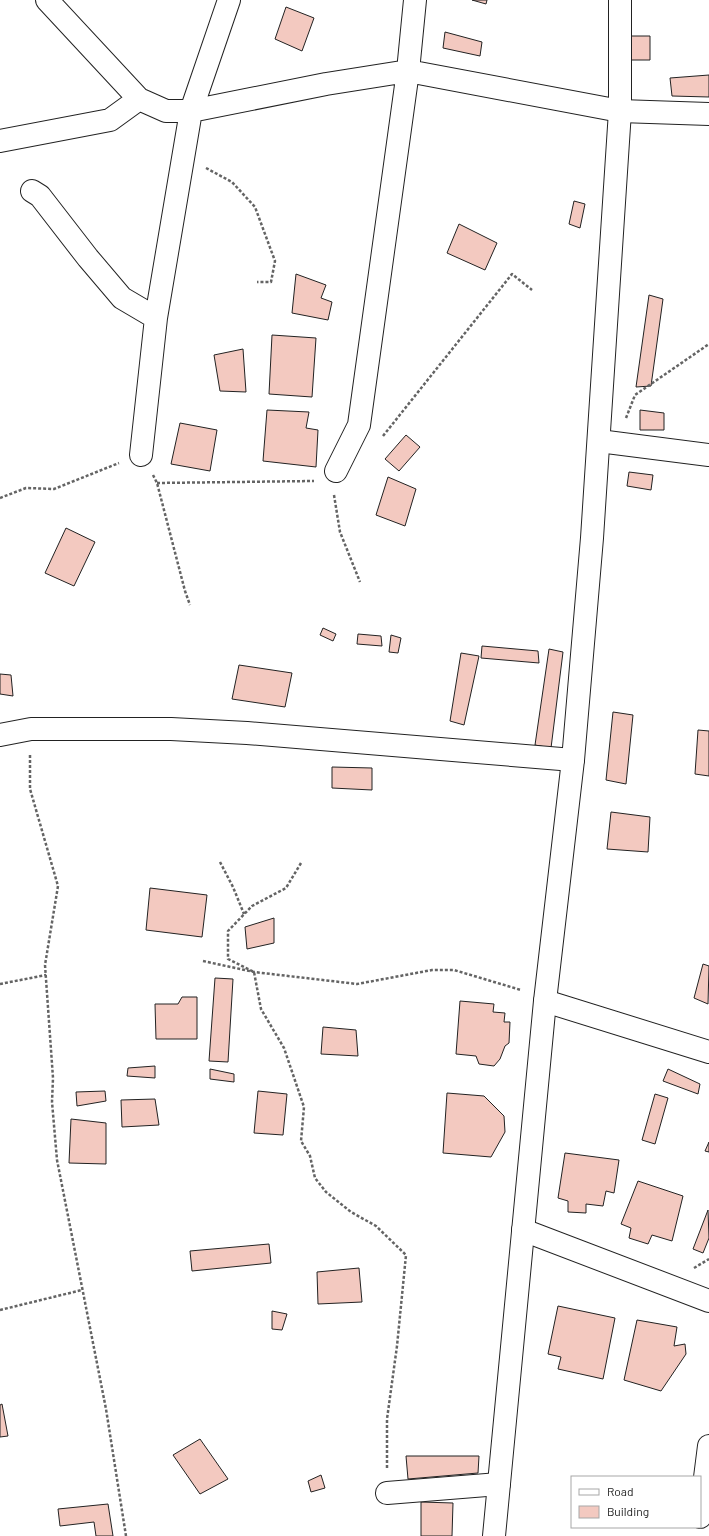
<svg xmlns="http://www.w3.org/2000/svg" width="709" height="1536" font-family="Barlow,sans-serif">
  <style>
    .building { fill: #f3c9c0; stroke: #222 }
    .lines { fill: none; stroke-linecap: round; stroke-linejoin: round }
    .minor-casing { stroke: #222; stroke-width: 24 }
    .tertiary-casing { stroke: #222; stroke-width: 24 }
    .path { stroke: #646464; stroke-width: 2.5; stroke-dasharray: 3 2; stroke-linecap: butt }
    .minor { stroke: #fff; stroke-width: 22 }
    .tertiary { stroke: #fff; stroke-width: 22 }
  </style>
  <rect width="100%" height="100%" fill="#fff"/>
  <!-- building -->
  <path class="building" d="M472,0H487L486,4Z
    M286,7L314,18L302,51L275,39Z
    M445,32L482,42L480,56L443,48Z
    M627,36H650V60H628Z
    M709,75V97L672,96L670,78Z
    M574,201L585,204L580,228L569,224Z
    M459,224L497,243L485,270L447,253Z
    M296,274L326,285L321,298L332,302L328,320L292,313Z
    M649,295L663,299L651,386L636,387Z
    M272,335L316,338L312,397L269,394Z
    M243,349L246,392L220,391L214,355Z
    M267,410L309,412L306,428L318,430L316,467L263,461Z
    M640,410L664,413V430H640Z
    M180,423L217,430L210,471L171,464Z
    M406,435L420,447L399,471L385,459Z
    M629,472L653,475L651,490L627,486Z
    M388,477L416,489L405,526L376,515Z
    M66,528L95,542L74,586L45,573Z
    M323,628L336,634L333,641L320,635Z
    M358,634L381,636L382,646L357,644Z
    M391,635L401,638L398,653L389,652Z
    M482,646L538,651L539,663L481,658Z
    M549,649L563,652L551,748L535,745Z
    M461,653L479,656L464,725L450,721Z
    M239,665L292,673L285,707L232,699Z
    M0,674L11,675L13,696L0,694Z
    M613,712L633,715L626,784L606,780Z
    M698,730L709,731V776L695,774Z
    M332,767L372,768V790L332,788Z
    M611,812L650,817L648,852L607,849Z
    M150,888L207,895L202,937L146,930Z
    M274,918V943L247,949L245,927Z
    M703,964L709,966L708,1004L694,998Z
    M215,978L233,979L228,1062L209,1061Z
    M182,997H197V1039H156L155,1004H178Z
    M460,1001L494,1004L493,1012L505,1013L504,1022H510L509,1043L505,1046L500,1059L494,1066L479,1064L476,1056L456,1054Z
    M323,1027L356,1030L358,1056L321,1054Z
    M155,1066V1078L127,1076L128,1068Z
    M210,1069L234,1074V1082L210,1079Z
    M668,1069L700,1084L698,1094L663,1081Z
    M105,1091L106,1101L77,1106L76,1092Z
    M258,1091L287,1094L283,1135L254,1133Z
    M447,1093L484,1096L504,1116L505,1132L491,1157L443,1153Z
    M655,1094L668,1098L655,1144L642,1140Z
    M155,1099L159,1125L122,1127L121,1100Z
    M71,1119L106,1123V1164L69,1163Z
    M709,1142V1152L705,1151Z
    M565,1153L619,1160L614,1193L606,1191L603,1206L586,1204V1213L568,1212V1201L558,1198Z
    M638,1181L683,1196L672,1241L652,1235L648,1244L629,1238L631,1228L621,1224Z
    M708,1210L709,1238L703,1253L693,1249Z
    M269,1244L271,1263L192,1271L190,1251Z
    M359,1268L362,1302L318,1304L317,1272Z
    M558,1306L615,1318L603,1379L558,1369L561,1357L548,1354Z
    M272,1311L287,1314L282,1330L272,1329Z
    M637,1320L677,1327L674,1346L685,1344L686,1354L661,1391L624,1380Z
    M2,1404L8,1436L0,1437V1405Z
    M200,1439L228,1479L200,1494L173,1455Z
    M406,1456H479L478,1473L408,1479Z
    M321,1475L325,1488L311,1492L308,1481Z
    M421,1502L453,1503L452,1536H421Z
    M108,1504L113,1536H96L94,1522L60,1526L58,1509Z"/>
  <g class="lines">
    <defs>
      <path id="minor" d="M47,0L139,99L166,111H191L326,84L408,71L620,111L709,114
        M0,141L110,120L139,99
        M32,191L40,196L88,258L122,298L156,318
        M599,441L709,455
        M141,455L156,318L191,111L229,0
        M336,471L359,425L408,71L415,0
        M0,735L31,729H171L247,733L573,760
        M545,1001L709,1052
        M523,1230L709,1301
        M387,1493L499,1484
        M700,1517L709,1446"/>
      <path id="tertiary" d="M494,1536L545,1001L573,760L592,538L620,111V0"/>
    </defs>
    <!-- minor casing -->
    <use href="#minor" class="minor-casing"/>
    <!-- tertiary casing -->
    <use href="#tertiary" class="tertiary-casing"/>
    <!-- path -->
    <path class="path" d="M206,168L232,182L255,207L275,261L271,282H257
      M626,418L635,395L709,344
      M383,436L512,274L532,290
      M153,475L157,483L185,591L190,605
      M157,483L314,481
      M334,495L340,532L360,582
      M0,498L26,488L54,489L119,463
      M30,755V789L58,886L45,965L53,1078L52,1102L57,1160L106,1409L126,1536
      M220,862L233,887L244,914
      M301,863L286,888L252,906L228,931V959L254,972L261,1009L284,1048L304,1107L301,1141L310,1156L315,1178L326,1192L351,1212L376,1226L406,1255L397,1346L387,1419V1469
      M203,961L254,972L357,984L432,970H454L521,990
      M0,984L46,975
      M694,1268L709,1259
      M0,1310L82,1290"/>
    <!-- minor -->
    <use href="#minor" class="minor"/>
    <!-- tertiary -->
    <use href="#tertiary" class="tertiary"/>
  </g>
  <!-- legend -->
  <rect x="571" y="1476" width="130" height="52" fill="#ffffff" stroke="#a7a7a7"/>
  <rect x="579" y="1489" width="20" height="6" fill="#ffffff" stroke="#a7a7a7"/>
  <text x="607" y="1496" font-size="12" fill="#222222">Road</text>
  <rect x="579" y="1506" width="20" height="12" fill="#f3c9c0" stroke="#a7a7a7"/>
  <text x="607" y="1516" font-size="12" fill="#222222">Building</text>
</svg>
